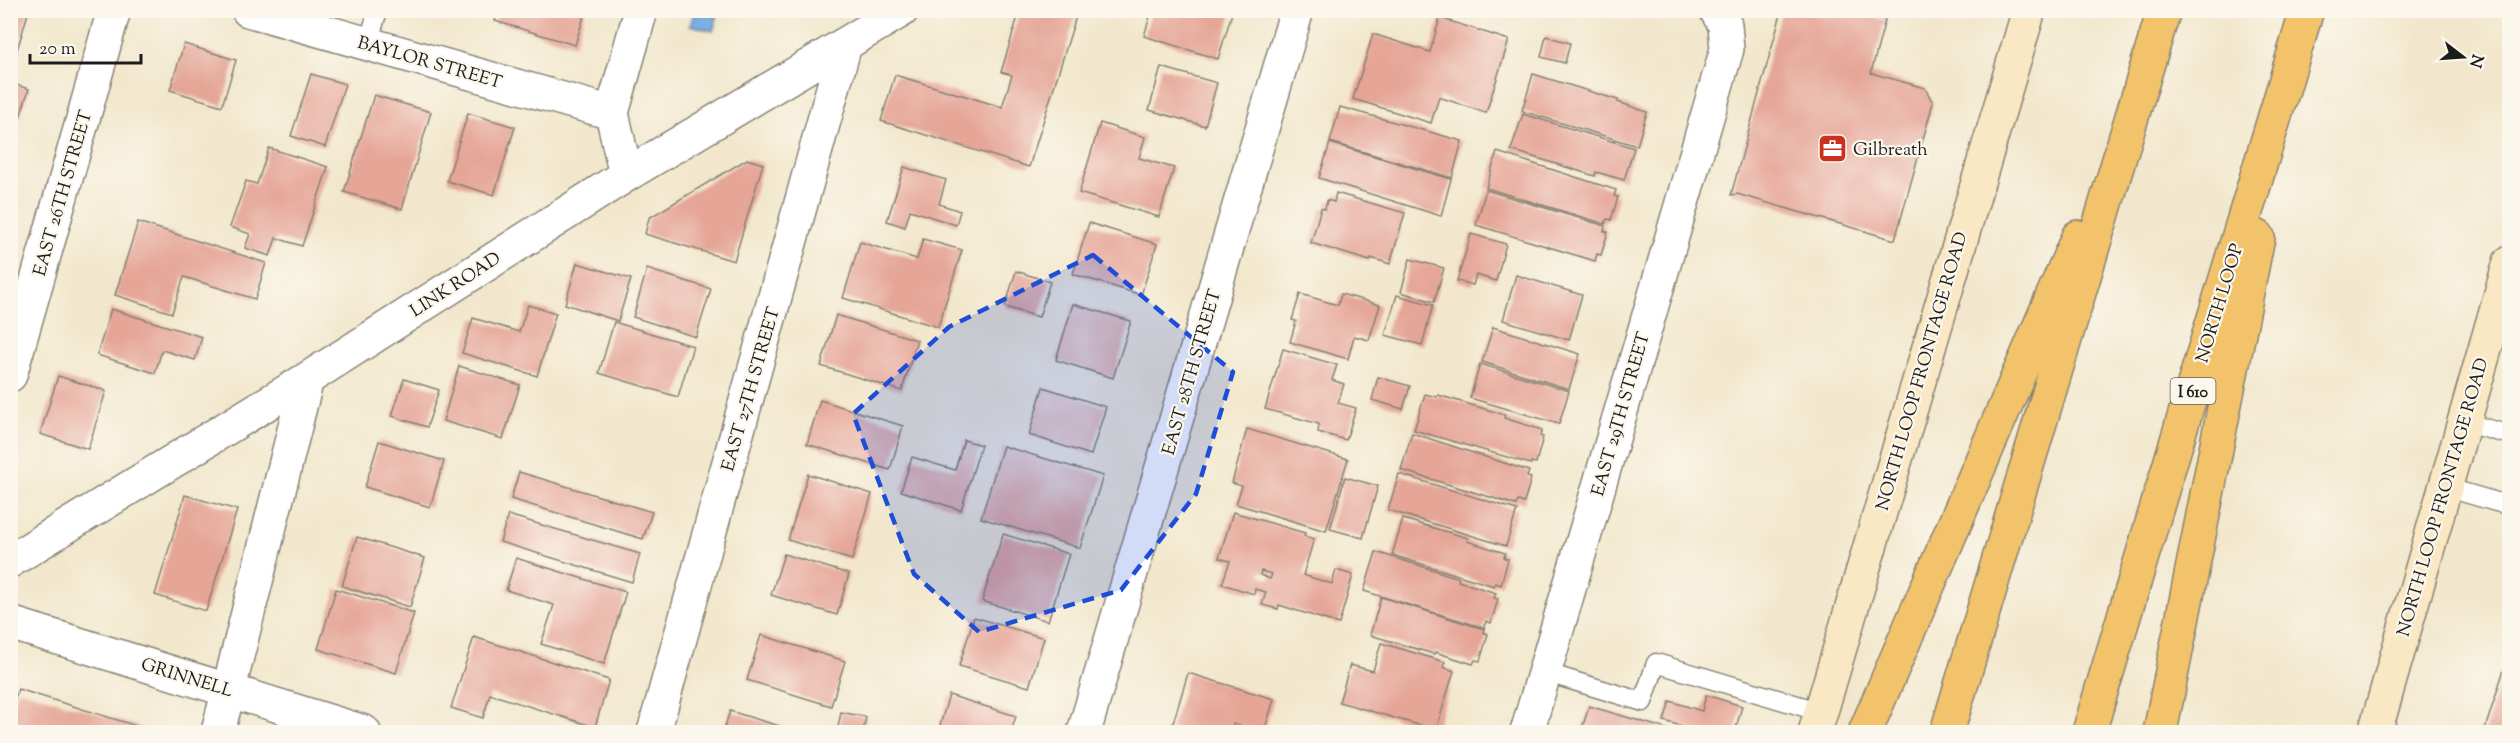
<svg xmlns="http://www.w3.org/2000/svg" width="2520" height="743" font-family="'Sorts Mill Goudy',serif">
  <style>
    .water { fill: #72ace2; stroke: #47647f; stroke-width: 1.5 }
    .building { fill: #e5a597; fill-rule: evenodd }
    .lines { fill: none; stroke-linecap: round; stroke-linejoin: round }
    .service-casing { stroke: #878274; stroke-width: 21 }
    .minor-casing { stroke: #878274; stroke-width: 36 }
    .secondary-casing { stroke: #878274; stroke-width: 36 }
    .motorway-casing { stroke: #878274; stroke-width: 36 }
    .service { stroke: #fff; stroke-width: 18 }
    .minor { stroke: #fff; stroke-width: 33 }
    .secondary { stroke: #fae7c3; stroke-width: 33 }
    .motorway { stroke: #f2c36a; stroke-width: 33 }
    .marked { fill: #1d4ed8; fill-opacity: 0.2; stroke: #1d4ed8; stroke-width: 4.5; stroke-dasharray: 12 8; stroke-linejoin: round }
    .labels { text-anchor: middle; stroke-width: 4.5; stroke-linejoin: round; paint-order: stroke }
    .shield { fill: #fbf7ec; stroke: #5f5e5a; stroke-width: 1.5 }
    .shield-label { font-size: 16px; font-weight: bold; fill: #1c1c1c }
    .street-label { font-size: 18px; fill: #1c1c1c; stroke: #fbf7ec }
    .poi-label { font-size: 18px; fill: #1c1c1c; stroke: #fbf7ec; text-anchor: start }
  </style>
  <rect width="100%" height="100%" fill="#fbf7ec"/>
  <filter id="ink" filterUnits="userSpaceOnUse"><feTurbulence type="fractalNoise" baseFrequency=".0167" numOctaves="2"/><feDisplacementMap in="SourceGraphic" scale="12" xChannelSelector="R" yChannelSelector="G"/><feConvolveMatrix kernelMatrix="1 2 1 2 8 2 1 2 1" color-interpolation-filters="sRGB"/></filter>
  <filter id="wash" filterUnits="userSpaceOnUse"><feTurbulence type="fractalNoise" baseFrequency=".008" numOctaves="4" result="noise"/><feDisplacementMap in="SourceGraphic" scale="24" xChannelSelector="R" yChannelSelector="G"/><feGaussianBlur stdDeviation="1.35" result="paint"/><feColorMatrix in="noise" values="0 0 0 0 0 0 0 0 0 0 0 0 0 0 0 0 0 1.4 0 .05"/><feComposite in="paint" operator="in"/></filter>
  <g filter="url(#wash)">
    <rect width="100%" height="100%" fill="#f2e7cc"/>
    <!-- water -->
    <path class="water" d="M695,11H719L713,31L690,25Z"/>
    <g id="blocks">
      <!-- building -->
      <path class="building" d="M10,10H29L11,70L10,69Z
        M409,10H436L433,18Z
        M498,10H586L575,45L495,21Z
        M1020,10H1078L1029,167L881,121L895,75L1002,107L1012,75L1001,72Z
        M1152,10H1233L1218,59L1144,36Z
        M1782,10H1851L1885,20L1871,73L1925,88L1933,103L1895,240L1737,194L1731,195Z
        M1440,18L1509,40L1486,113L1439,97L1431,123L1353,99L1373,34L1430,52Z
        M1546,36L1570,43L1565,63L1541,57Z
        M184,44L236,60L222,106L170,90Z
        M1161,67L1217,83L1205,126L1149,110Z
        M311,74L345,84L325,147L291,136Z
        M1533,74L1618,100V102L1647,112L1637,146L1522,111Z
        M10,83L29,89L20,117L10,114Z
        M374,95L431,112L402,209L344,192Z
        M1340,107L1462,141L1452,178L1330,142Z
        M468,113L515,127L494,195L447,181Z
        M1523,114L1634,148L1624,180L1596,172L1595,176L1511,150Z
        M1100,123L1145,137L1139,158L1174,168L1159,217L1079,193Z
        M1330,143L1451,179L1441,216L1319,178Z
        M269,148L328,167L302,246L276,238L270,256L245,248L250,234L230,227L246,181L257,184Z
        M1497,152L1616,190L1614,196L1618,197L1611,220L1607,219L1605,224L1486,188Z
        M747,159L763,164L734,261L645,234L649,218Z
        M904,167L946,180L939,204L960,211L956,225L910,210L905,227L887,221Z
        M1486,190L1605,226L1604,231L1608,232L1601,255L1597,254L1595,261L1476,225Z
        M1336,193L1405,213L1390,264L1371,258L1370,261L1311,243L1321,208L1325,209L1327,200L1334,202Z
        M138,222L266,263L255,299L184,277L172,313L115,295Z
        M1089,223L1157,244L1141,295L1073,274Z
        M1471,234L1506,244L1496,281L1476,275L1473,285L1457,281Z
        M923,239L962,250L938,327L843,298L860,242L917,259Z
        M1410,259L1444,268L1434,302L1401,292Z
        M577,263L631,279L618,321L565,304Z
        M647,269L711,289L696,337L633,317Z
        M1016,271L1050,282L1039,317L1005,307Z
        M1516,275L1582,295L1569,340L1503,320Z
        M1300,294L1338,305L1341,294L1380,305L1369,340L1354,336L1348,359L1290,342L1296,321L1292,320Z
        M1397,295L1433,305L1422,345L1385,335Z
        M1073,304L1131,321L1113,378L1056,360Z
        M528,305L556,313L537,376L462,353L473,318L519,332Z
        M111,309L202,337L195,360L162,350L155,373L97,355Z
        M836,315L917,340L902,391L821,366Z
        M614,322L693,346L678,397L599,373Z
        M1493,327L1580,354L1569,389L1482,362Z
        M1283,349L1337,365L1332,380L1344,384L1338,403L1356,408L1346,440L1318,432L1319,424L1265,409Z
        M1480,364L1569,391L1559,424L1470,398Z
        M459,366L520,385L503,439L443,421Z
        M58,376L106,391L88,449L40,434Z
        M1378,377L1410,386L1403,409L1372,400Z
        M404,379L439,390L427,427L392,416Z
        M1043,387L1106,407L1091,455L1029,435Z
        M1425,394L1437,397L1438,395L1505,415L1504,418L1542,430L1540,436L1543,437L1536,463L1531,462V464L1414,430Z
        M820,400L903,426L890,470L807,444Z
        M1247,429L1348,459L1326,531L1236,504L1242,486L1232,483Z
        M1412,433L1529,471L1527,477L1531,478L1524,503L1518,501L1516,505L1401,470Z
        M964,440L981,445L961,510L901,491L912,457L955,470Z
        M379,441L444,461L430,507L365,487Z
        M1003,446L1103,476L1080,548L981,518Z
        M519,472L652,512L643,539L511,499Z
        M808,474L872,494L852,560L788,540Z
        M1399,474L1517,510L1506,546L1388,510Z
        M1345,477L1378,486L1363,538L1330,529Z
        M185,495L237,510L206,611L155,595Z
        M1233,512L1305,533L1304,536L1314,539L1303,575L1332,584L1336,570L1353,575L1339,624L1279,605L1278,609L1262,605L1266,592L1255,589L1254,594L1222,584L1230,561L1219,558ZM1261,571L1272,574L1270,579L1260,575Z
        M508,515L640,554L632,582L500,542Z
        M1403,519L1468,538L1467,541L1505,553L1504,558L1508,559L1501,585L1495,583L1494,586L1392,555Z
        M1003,534L1069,554L1048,621L982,601Z
        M357,537L425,558L410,607L342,586Z
        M1376,552L1459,578L1458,581L1496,593L1494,598L1498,599L1491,623L1486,621L1484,628L1364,591Z
        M784,554L849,574L837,615L771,595Z
        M516,558L626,592L604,664L541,644L554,605L506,590Z
        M336,589L414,613L396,673L318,649Z
        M1381,597L1484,629L1483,632L1488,634L1480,661L1475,660L1473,664L1435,652L1434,654L1370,635Z
        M974,617L1044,638L1029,687L959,666Z
        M761,635L845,661L831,706L747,680Z
        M474,637L609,680L595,727L490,694L483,718L451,708Z
        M1381,643L1445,662L1443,667L1454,671L1436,730L1339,702L1350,665L1373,671Z
        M2507,660H2510V732H2484Z
        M1188,673L1274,699L1264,732L1233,724L1231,732H1178L1171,730Z
        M18,689L153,731V732H10V714Z
        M949,695L1016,716L1011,732H938Z
        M1706,695L1742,706L1735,732H1702L1664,721L1670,701L1702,711Z
        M1589,706L1677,732H1581Z
        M730,711L799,732H723Z
        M841,712L866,717L863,732H837Z"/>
    </g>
  </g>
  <g filter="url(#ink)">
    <use href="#blocks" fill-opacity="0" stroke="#878274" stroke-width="1.5"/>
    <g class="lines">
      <defs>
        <path id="service" d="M368,44L378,10
          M2463,422L2510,435
          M2445,487L2510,506
          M1544,672L1643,702L1656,663L1821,712"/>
        <path id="minor" d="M248,10L612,113
          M626,175L612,113L641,10
          M10,375L114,10
          M10,561L307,379L626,175L902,10
          M10,623L364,732
          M218,732L307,379
          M654,732L845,45
          M1084,732L1297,10
          M1527,732L1727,49L1725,25L1716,10"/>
        <path id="secondary" d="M1815,732L2029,10
          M2375,732L2510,262"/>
        <path id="motorway" d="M1865,732L2078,237
          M1947,732L2164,10
          M2089,732L2307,10
          M2160,732L2258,237"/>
      </defs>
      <!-- service casing -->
      <use href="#service" class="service-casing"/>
      <!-- minor casing -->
      <use href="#minor" class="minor-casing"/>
      <!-- secondary casing -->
      <use href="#secondary" class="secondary-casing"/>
      <!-- motorway casing -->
      <use href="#motorway" class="motorway-casing"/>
      <!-- service -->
      <use href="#service" class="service"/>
      <!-- minor -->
      <use href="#minor" class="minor"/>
      <!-- secondary -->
      <use href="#secondary" class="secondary"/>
      <!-- motorway -->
      <use href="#motorway" class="motorway"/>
    </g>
  </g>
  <!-- marked area -->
  <path class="marked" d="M1093,255L1233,372L1196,494L1121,590L979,632L914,574L853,414L949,327Z"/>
  <!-- icons -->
  <defs>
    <symbol id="office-square" viewBox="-11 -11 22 22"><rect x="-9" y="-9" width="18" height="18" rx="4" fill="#c8321e" stroke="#fbf7ec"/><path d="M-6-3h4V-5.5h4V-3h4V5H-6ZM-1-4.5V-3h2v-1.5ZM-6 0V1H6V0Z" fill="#fff"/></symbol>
  </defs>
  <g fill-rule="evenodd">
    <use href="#office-square" x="1816" y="132" width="33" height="33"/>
  </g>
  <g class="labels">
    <!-- shield labels -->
    <rect class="shield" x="2170.5" y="378" width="45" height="26" rx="4.5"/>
    <g class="shield-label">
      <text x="2193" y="397">I 610</text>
    </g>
    <!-- street labels -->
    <g class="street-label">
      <text transform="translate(430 62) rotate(16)" y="6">BAYLOR STREET</text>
      <text transform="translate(62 193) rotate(-74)" y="6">EAST 26TH STREET</text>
      <text transform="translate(455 284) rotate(-33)" y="6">LINK ROAD</text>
      <text transform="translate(2219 303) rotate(-73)" y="6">NORTH LOOP</text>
      <text transform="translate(1921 371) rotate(-74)" y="6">NORTH LOOP FRONTAGE ROAD</text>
      <text transform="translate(1191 372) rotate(-74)" y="6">EAST 28TH STREET</text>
      <text transform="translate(750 389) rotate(-74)" y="6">EAST 27TH STREET</text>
      <text transform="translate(1620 414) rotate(-74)" y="6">EAST 29TH STREET</text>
      <text transform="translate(2442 497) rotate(-74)" y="6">NORTH LOOP FRONTAGE ROAD</text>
      <text transform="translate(187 677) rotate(17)" y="6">GRINNELL</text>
    </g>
    <!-- poi labels -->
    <g class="poi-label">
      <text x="1853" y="155">Gilbreath</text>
    </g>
  </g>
  <!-- margin -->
  <rect width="2520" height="743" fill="none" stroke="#fbf7ec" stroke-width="36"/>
  <!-- north arrow -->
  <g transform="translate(2463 57) rotate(107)" stroke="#fbf7ec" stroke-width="4.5" paint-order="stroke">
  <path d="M0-4.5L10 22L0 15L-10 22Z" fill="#1c1c1c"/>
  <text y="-9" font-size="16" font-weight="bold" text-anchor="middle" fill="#1c1c1c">N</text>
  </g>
  <!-- scale -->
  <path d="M30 54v9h111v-9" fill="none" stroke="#1c1c1c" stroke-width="3"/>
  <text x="39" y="54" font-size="18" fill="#1c1c1c" stroke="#fbf7ec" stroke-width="4.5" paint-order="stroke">20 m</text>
</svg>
